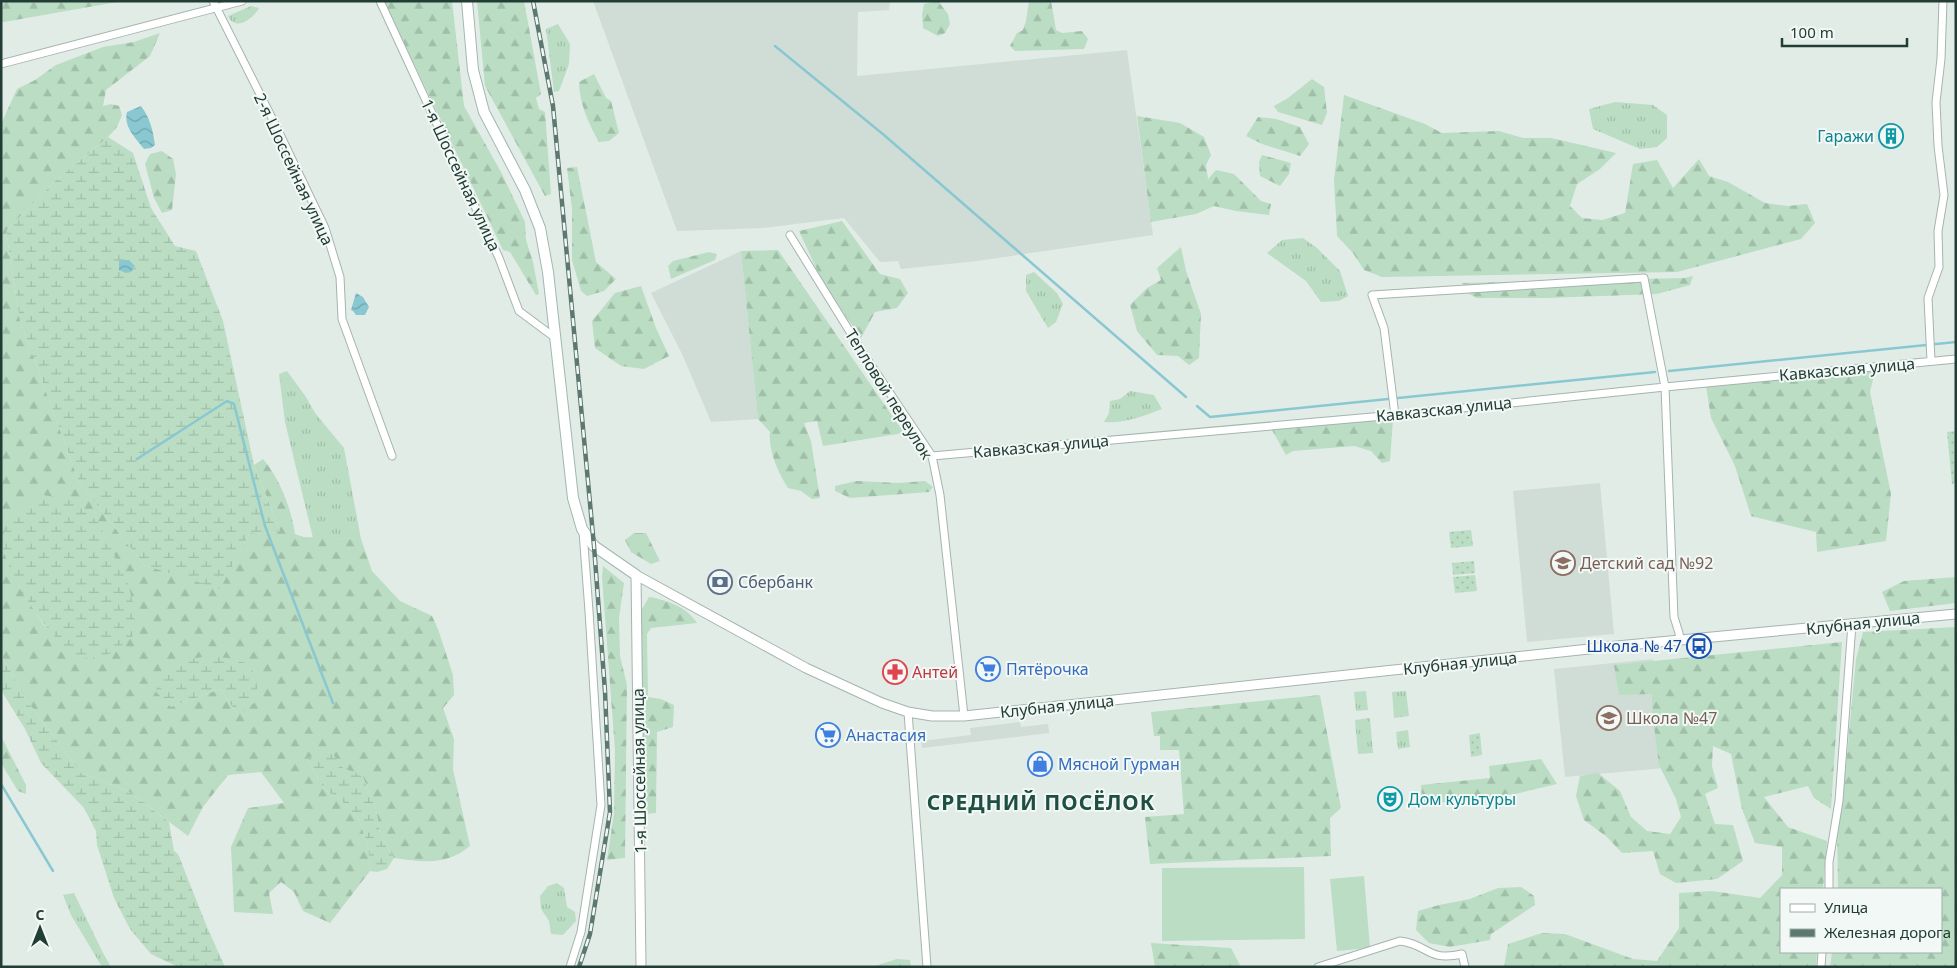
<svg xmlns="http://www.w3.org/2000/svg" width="1957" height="968" font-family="'Noto Sans',sans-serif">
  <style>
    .built { fill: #d0dcd6 }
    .grass { fill: url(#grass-tufts) }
    .forest { fill: url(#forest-firs); fill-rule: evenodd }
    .wetland { fill: url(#wetland-marsh) }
    .park { fill: url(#park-dots) }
    .pitch { fill: #baddc3 }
    .water { fill: url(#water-waves) }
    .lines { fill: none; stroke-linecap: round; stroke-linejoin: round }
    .stream { stroke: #8ac8d1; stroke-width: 2.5 }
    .minor-casing { stroke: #a5b4ae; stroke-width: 9 }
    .tertiary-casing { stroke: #a5b4ae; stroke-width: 11 }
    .secondary-casing { stroke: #a0b8af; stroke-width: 12 }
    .minor { stroke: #fff; stroke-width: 7 }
    .tertiary { stroke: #fff; stroke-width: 9 }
    .secondary { stroke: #fff; stroke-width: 10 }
    .rail-casing { stroke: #5c7870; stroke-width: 4.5 }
    .rail { stroke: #f2f8f5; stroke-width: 2.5; stroke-dasharray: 8; stroke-linecap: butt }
    .labels { text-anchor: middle; stroke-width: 4; stroke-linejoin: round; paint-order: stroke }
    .culture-label { font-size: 16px; fill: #0d838f; stroke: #f2f8f5; text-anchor: end }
    .street-label { font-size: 16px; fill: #223d35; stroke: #f2f8f5 }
    .education-label { font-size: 16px; fill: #785e54; stroke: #f2f8f5; text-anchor: start }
    .service-label { font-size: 16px; fill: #4e5e75; stroke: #f2f8f5; text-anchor: start }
    .transit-label { font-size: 16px; fill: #164399; stroke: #f2f8f5; text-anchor: end }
    .shop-label { font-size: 16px; fill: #366cbe; stroke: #f2f8f5; text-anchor: start }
    .health-label { font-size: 16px; fill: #be3a42; stroke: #f2f8f5; text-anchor: start }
    .district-label { font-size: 21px; font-weight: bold; letter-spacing: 1px; fill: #1e4f42; stroke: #f2f8f5 }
  </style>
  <defs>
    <pattern id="grass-tufts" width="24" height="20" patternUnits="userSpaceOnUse" patternTransform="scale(1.25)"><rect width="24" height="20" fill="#baddc3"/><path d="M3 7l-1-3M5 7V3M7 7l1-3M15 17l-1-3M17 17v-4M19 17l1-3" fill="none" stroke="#a0bfa8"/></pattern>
    <pattern id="forest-firs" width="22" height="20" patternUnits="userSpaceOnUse" patternTransform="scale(1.25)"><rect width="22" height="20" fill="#baddc3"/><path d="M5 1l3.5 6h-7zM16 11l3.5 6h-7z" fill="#a0bfa8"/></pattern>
    <pattern id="wetland-marsh" width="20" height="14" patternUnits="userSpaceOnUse" patternTransform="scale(1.25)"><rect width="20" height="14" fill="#baddc3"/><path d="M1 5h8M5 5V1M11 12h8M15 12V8" fill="none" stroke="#a0bfa8"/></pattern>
    <pattern id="park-dots" width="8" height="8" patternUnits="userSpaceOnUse" patternTransform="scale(1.25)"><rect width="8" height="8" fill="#baddc3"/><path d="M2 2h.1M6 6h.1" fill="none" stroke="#a0bfa8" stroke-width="1.8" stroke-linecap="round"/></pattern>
    <pattern id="water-waves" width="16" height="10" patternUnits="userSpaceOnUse" patternTransform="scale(1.25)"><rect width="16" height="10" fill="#8ac8d1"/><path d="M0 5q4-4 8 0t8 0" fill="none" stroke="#70a4aa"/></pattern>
  </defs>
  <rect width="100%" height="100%" fill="#e2ece7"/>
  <!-- built -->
  <path class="built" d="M593,1H890L889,10L858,12L857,76L1127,50L1153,235L977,261L901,269L898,261L880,262L844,218L763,228L677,231Z
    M741,251L758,419L711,422L683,356L651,293Z
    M1600,483L1614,634L1527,642L1513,491Z
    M1653,659L1664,768L1565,777L1554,669Z
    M1020,722L1021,727L1048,724L1049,733L922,748L921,741L971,735L970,728Z"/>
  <!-- grass -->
  <path class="grass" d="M251,6L259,8C253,19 235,32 228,16Z
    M558,24L570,44L569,64L559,91L554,92L546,29Z
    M1615,102L1653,105L1667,115V138L1657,147L1640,149L1593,129L1589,109Z
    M1303,238L1317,248L1340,271L1348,296L1339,301L1321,302L1306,281L1267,253L1282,240Z
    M1034,272L1057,293L1063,304L1056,322L1048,328L1026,291V275Z
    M287,371L306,397L315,413L344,448L361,539L313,538L285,422L279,374Z
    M1130,391L1154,395L1162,409C1144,416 1123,424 1104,422L1109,413L1110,401L1120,399Z
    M1366,691L1368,710L1356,711L1354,692Z
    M1406,691L1409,716L1394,718L1392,692Z
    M1370,718L1373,753L1358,754L1355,720Z
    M1408,730L1410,747L1398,749L1396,732Z
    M557,883L564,888L567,907L575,912L576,921L563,935L551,934L549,921L541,909L540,896L548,886Z
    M74,893L102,951L111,967H102L71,915L63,895Z"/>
  <!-- forest -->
  <path class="forest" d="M1,1H123L4,22L1,21Z
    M384,1H452L464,106L501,172L525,222L526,240L533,262L539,294L536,295L510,252L503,250Z
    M477,1H524L541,94L536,98L539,109L545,112L551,194L545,196L485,86Z
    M938,1L948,14L950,24L945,33L938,36L923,28L922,15L924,4Z
    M1029,1H1051L1056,30L1062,33L1082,31L1088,39L1084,49L1015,51L1010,46L1017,33L1023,30L1026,21Z
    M160,33L150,56L106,90L103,106L111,104L119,106L122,115L117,127L108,137L55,181L6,231L20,320L79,482L144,565L220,588L250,533L263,534L280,531L254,465L263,459C280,479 291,508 295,534L304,537L361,539L372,571L400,601L432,616L438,629L453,675L454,695L443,708L454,739L453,769L470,846C446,866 423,862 394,858L380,834L376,809L362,775L307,758L324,789L342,801L358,818L368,845L370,871L330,923L303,911L294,892L281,882L269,893L273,914L234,912L231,847L248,808L284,803L261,772L228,775L203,807L188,836L128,791L81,773L25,698L1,654V124L17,89L35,80L56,65L103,47L134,42ZM17,583L78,656L43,624ZM249,664L238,715L220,689L171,707Z
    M594,74L606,98L611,101L619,133L609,141L599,142C589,125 579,102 579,82Z
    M1312,79L1324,87L1327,113L1322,125L1278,112L1274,106L1288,98Z
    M1344,95L1425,124L1442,133L1499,131L1523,138H1551L1616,153L1600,169L1577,184L1570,206L1582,218L1602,220L1625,213L1633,164L1657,160L1673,188L1699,159L1709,176L1728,182L1765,203L1788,206L1807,204L1815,223L1801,239L1677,272L1382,277L1364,270L1353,253L1337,236L1334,180Z
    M1137,116L1180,123L1204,137L1211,155L1206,165L1208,179L1216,170L1234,174L1261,201L1271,204L1269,215L1236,211L1214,206L1196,214L1151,222Z
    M1258,117L1276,119L1300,127L1309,144L1300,156L1262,144L1246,136Z
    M162,151L173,159L176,174L172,210L162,213L154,198L145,164L150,154Z
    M1262,155L1291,163L1289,174L1280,186L1260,176L1259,162Z
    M577,167L596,262L616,279L604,291L587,296L581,291L572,260V209L567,168Z
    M842,221L880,274L900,279L908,293L897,308L875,312L861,338L824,285L799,231Z
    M1181,247L1186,271L1201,314L1199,358L1189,365L1178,356L1157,355L1137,331L1130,305L1147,288L1161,280L1157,268Z
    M778,250L904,433L823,446L817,421L804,423L811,441L820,498L812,499L801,491L788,488C778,473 768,450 770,432L758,419L741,251Z
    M709,252L717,254L715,260L671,279L668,266L673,261Z
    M1693,276L1690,285L1657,294L1546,298H1476L1468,293L1462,283L1684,278Z
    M641,286L656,328L669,356L644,369L621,366L595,348L592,321L615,293Z
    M1875,371L1870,392L1891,494L1886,541L1817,552L1816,532L1751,516L1735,466L1711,418L1706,386Z
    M1393,419L1390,461L1382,463L1371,451L1354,446L1293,451L1286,455L1272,430L1325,422Z
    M856,481L899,483L925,481L933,487L929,492L850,498L835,491V486Z
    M634,533H646L660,561L651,564L631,552L625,540Z
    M603,566L624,583L619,618L620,656L627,685L625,858L607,860L614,813L615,751L602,577Z
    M1956,577V603L1890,611L1882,592L1904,581Z
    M649,597C667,600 687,607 697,623L651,628L647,634L648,697L661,699L674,705L673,727L657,732L656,813L646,814L642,701V609Z
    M1956,627V967H1830L1832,952H1941V889H1838L1837,826L1844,786L1856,659L1863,632Z
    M1842,642L1831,809L1814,798L1808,786L1764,797L1788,827L1827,841L1823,889H1781V952H1817L1816,967H1504L1508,944L1542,933L1565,934L1633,959L1657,961L1679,928V893L1712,891L1760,898L1782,875V847L1755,843L1742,809L1731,754L1713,746L1712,766L1718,788L1705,794L1715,824L1733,825L1743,861L1717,879L1676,883L1660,874L1653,851L1622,853L1607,837L1584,820L1576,796L1580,776L1598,773L1620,791L1631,817L1647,831L1670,834L1681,817L1676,799L1659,765L1653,718L1652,694L1619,695L1614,665Z
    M1320,695L1341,808L1330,818L1331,856L1150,864L1145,817L1184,814L1179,750H1160V736H1154L1151,712Z
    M1,736L26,785V794L18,791L1,763Z
    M1541,759L1557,784L1515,794L1422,805L1421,785L1490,778L1489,766Z
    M1521,887L1534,896L1535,905L1491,934L1490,940L1450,947L1429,943L1416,930L1418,911L1439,905L1470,899L1498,888Z
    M1151,943L1231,948L1241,967H1155Z
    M897,959L910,960L911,967H872Z"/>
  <!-- wetland -->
  <path class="wetland" d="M108,137L133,153L151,208L175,246L196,251L223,321L254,465L280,531L263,534L250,533L220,589L144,565L79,482L20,320L6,231L55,181Z
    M43,495L71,500L98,522L127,580L135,611L133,636C120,647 108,659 90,659C57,658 7,574 2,544C1,536 8,523 11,515Z
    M1,654L25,698L81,773L128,791L169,822L174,851L178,854L207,927L225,967H178L151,954L130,929L114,898L97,845L96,831L84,808L41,763L25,729L1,690Z
    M206,656L228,658L249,664L258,683L254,703L238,715L220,689L171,707L156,692L159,673L179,662Z
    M333,754L343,768L362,775L376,809L380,834L394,858L387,869L377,872L370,871L368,845L358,818L342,801L324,789L307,758Z"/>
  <!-- park -->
  <path class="park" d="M1956,431V483L1952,484L1947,432Z
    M1471,530L1473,546L1451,548L1449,532Z
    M1474,561L1475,573L1453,575L1452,563Z
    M1475,575L1477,591L1455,593L1453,577Z
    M1480,733L1482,755L1471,757L1469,735Z"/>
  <!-- pitch -->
  <path class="pitch" d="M1304,867L1305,939L1162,941V868Z
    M1364,876L1370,948L1337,951L1330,879Z"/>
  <!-- water -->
  <path class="water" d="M141,106C150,118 153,130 155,145L151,148L144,149C135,138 123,126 127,112Z
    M119,260H129L135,266L131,272L126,273L119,270Z
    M356,293L363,297L369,307L365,315H356L353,311L351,310Z"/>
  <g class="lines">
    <!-- stream -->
    <path class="stream" d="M775,46L884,135L1186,397
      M1669,371L1956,342
      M1197,406L1210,417L1655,372
      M137,459L227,401L234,404L265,526L333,703
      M1,784L53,871"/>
    <defs>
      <path id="minor" d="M213,1L274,122L325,228L340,277L342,319L392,456
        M380,1L499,258L519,311L554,337
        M1,64L242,1
        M790,235L863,353L932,456L940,495L964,716
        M1931,361L1928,298L1939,267L1938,231L1944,195L1938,146L1936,102L1941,59L1943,1
        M1395,415L1384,328L1372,295L1644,278L1665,387L1674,617L1679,633L1680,641
        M932,456L1395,415L1665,387L1956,359
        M908,712L927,967
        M1829,889V862L1839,801L1852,624
        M570,967L581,932L601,805L589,611L583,532
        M1318,967L1400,941C1428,944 1427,962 1462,954L1465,967
        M1821,967L1822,952"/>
      <path id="tertiary" d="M641,967L636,575L806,668L882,703L908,712L932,716H964L1617,646L1956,614"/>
      <path id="secondary" d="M467,1L473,70L484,112L525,190L540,228L548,272L573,498L582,529L594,546L636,575"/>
    </defs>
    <!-- minor casing -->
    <use href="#minor" class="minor-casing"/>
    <!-- tertiary casing -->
    <use href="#tertiary" class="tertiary-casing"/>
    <!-- secondary casing -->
    <use href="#secondary" class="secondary-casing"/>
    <!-- minor -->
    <use href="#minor" class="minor"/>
    <!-- tertiary -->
    <use href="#tertiary" class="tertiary"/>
    <!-- secondary -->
    <use href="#secondary" class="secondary"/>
    <defs>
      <path id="rail" d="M533,1L553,106L594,546L605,691L610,812L590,934L579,967"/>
    </defs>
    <!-- rail casing -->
    <use href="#rail" class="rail-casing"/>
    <!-- rail -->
    <use href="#rail" class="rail"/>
  </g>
  <!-- icons -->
  <defs>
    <symbol id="building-ring" viewBox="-11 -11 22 22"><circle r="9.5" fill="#f2f8f5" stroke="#0f9aa8" stroke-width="1.5"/><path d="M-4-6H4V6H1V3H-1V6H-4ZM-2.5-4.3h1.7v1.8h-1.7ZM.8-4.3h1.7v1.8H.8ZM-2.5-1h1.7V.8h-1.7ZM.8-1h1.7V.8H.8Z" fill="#0f9aa8"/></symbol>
    <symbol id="school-ring" viewBox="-11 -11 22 22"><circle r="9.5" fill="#f2f8f5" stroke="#8d6e63" stroke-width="1.5"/><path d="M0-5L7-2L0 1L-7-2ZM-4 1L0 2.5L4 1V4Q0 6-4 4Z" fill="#8d6e63"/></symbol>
    <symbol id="bank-ring" viewBox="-11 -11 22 22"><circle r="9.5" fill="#f2f8f5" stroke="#5c6f8a" stroke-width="1.5"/><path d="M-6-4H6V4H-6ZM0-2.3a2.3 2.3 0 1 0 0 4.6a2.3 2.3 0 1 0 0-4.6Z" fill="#5c6f8a"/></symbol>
    <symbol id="bus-ring" viewBox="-11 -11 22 22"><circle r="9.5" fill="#f2f8f5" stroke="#1a4fb4" stroke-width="1.5"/><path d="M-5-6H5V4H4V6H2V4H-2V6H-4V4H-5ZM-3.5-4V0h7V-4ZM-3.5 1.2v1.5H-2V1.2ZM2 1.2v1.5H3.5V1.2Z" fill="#1a4fb4"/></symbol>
    <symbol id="supermarket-ring" viewBox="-11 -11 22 22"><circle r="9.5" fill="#f2f8f5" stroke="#3f7fe0" stroke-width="1.5"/><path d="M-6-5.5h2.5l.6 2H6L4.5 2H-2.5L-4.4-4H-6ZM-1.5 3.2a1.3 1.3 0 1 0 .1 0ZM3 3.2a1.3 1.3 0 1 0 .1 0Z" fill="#3f7fe0"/></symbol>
    <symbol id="pharmacy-ring" viewBox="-11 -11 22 22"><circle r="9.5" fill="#f2f8f5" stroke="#e0444e" stroke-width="1.5"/><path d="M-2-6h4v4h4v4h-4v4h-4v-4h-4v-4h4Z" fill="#e0444e"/></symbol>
    <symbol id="shop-ring" viewBox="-11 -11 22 22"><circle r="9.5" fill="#f2f8f5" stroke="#3f7fe0" stroke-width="1.5"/><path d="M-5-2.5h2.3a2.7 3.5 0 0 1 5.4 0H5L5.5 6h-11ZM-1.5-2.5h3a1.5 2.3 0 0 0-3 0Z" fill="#3f7fe0"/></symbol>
    <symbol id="theatre-ring" viewBox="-11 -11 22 22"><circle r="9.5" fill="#f2f8f5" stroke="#0f9aa8" stroke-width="1.5"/><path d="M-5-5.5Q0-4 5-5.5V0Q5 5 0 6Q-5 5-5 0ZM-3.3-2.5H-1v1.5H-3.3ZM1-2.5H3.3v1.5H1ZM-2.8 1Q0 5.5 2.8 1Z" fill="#0f9aa8"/></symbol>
  </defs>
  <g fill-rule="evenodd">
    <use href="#building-ring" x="1877" y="122" width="28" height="28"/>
    <use href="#school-ring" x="1549" y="549" width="28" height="28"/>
    <use href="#bank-ring" x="706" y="568" width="28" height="28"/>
    <use href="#bus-ring" x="1685" y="632" width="28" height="28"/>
    <use href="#supermarket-ring" x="974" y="655" width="28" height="28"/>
    <use href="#pharmacy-ring" x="881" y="658" width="28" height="28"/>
    <use href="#school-ring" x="1595" y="704" width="28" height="28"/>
    <use href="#supermarket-ring" x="814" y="721" width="28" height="28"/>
    <use href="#shop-ring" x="1026" y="750" width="28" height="28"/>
    <use href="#theatre-ring" x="1376" y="785" width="28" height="28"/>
  </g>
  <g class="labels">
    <!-- culture labels -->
    <g class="culture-label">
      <text x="1874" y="142">Гаражи</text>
      <text x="1408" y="805" text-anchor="start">Дом культуры</text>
    </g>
    <!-- street labels -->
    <g class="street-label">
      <text transform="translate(294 169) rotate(65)" y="6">2-я Шоссейная улица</text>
      <text transform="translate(461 175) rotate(65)" y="6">1-я Шоссейная улица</text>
      <text transform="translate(1847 369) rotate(-5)" y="6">Кавказская улица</text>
      <text transform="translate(889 394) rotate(58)" y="6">Тепловой переулок</text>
      <text transform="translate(1444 409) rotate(-6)" y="6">Кавказская улица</text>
      <text transform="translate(1041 446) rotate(-5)" y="6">Кавказская улица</text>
      <text transform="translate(1863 623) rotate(-6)" y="6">Клубная улица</text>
      <text transform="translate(1460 663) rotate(-6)" y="6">Клубная улица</text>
      <text transform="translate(1057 706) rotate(-6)" y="6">Клубная улица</text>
      <text transform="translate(639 771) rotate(-91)" y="6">1-я Шоссейная улица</text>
    </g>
    <!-- education labels -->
    <g class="education-label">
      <text x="1580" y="569">Детский сад №92</text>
      <text x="1626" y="724">Школа №47</text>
    </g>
    <!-- service labels -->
    <g class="service-label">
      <text x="738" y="588">Сбербанк</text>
    </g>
    <!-- transit labels -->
    <g class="transit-label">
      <text x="1682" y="652">Школа № 47</text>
    </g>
    <!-- shop labels -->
    <g class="shop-label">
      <text x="1006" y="675">Пятёрочка</text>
      <text x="846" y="741">Анастасия</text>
      <text x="1058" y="770">Мясной Гурман</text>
    </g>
    <!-- health labels -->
    <g class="health-label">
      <text x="912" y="678">Антей</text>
    </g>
    <!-- district labels -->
    <g class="district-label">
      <text x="1041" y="810">СРЕДНИЙ ПОСЁЛОК</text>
    </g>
  </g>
  <!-- border -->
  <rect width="1957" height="968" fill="none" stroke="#223d35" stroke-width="5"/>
  <!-- legend -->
  <rect x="1780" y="888" width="162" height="65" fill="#f2f8f5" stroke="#9fada8"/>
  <rect x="1790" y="904" width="25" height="8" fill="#ffffff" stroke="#9fada8"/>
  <text x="1824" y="913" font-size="15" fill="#223d35">Улица</text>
  <rect x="1790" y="929" width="25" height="8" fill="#5c7870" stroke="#9fada8"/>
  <text x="1824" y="938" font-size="15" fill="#223d35">Железная дорога</text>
  <!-- north arrow -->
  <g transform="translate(40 928)" stroke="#f2f8f5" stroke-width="4" paint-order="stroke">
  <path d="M0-4L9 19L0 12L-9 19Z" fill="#223d35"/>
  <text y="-8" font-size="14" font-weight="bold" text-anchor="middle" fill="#223d35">С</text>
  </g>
  <!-- scale -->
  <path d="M1782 38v8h125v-8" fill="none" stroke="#223d35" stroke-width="2.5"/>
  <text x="1790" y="38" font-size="15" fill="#223d35" stroke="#f2f8f5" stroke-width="4" paint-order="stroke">100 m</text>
</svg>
